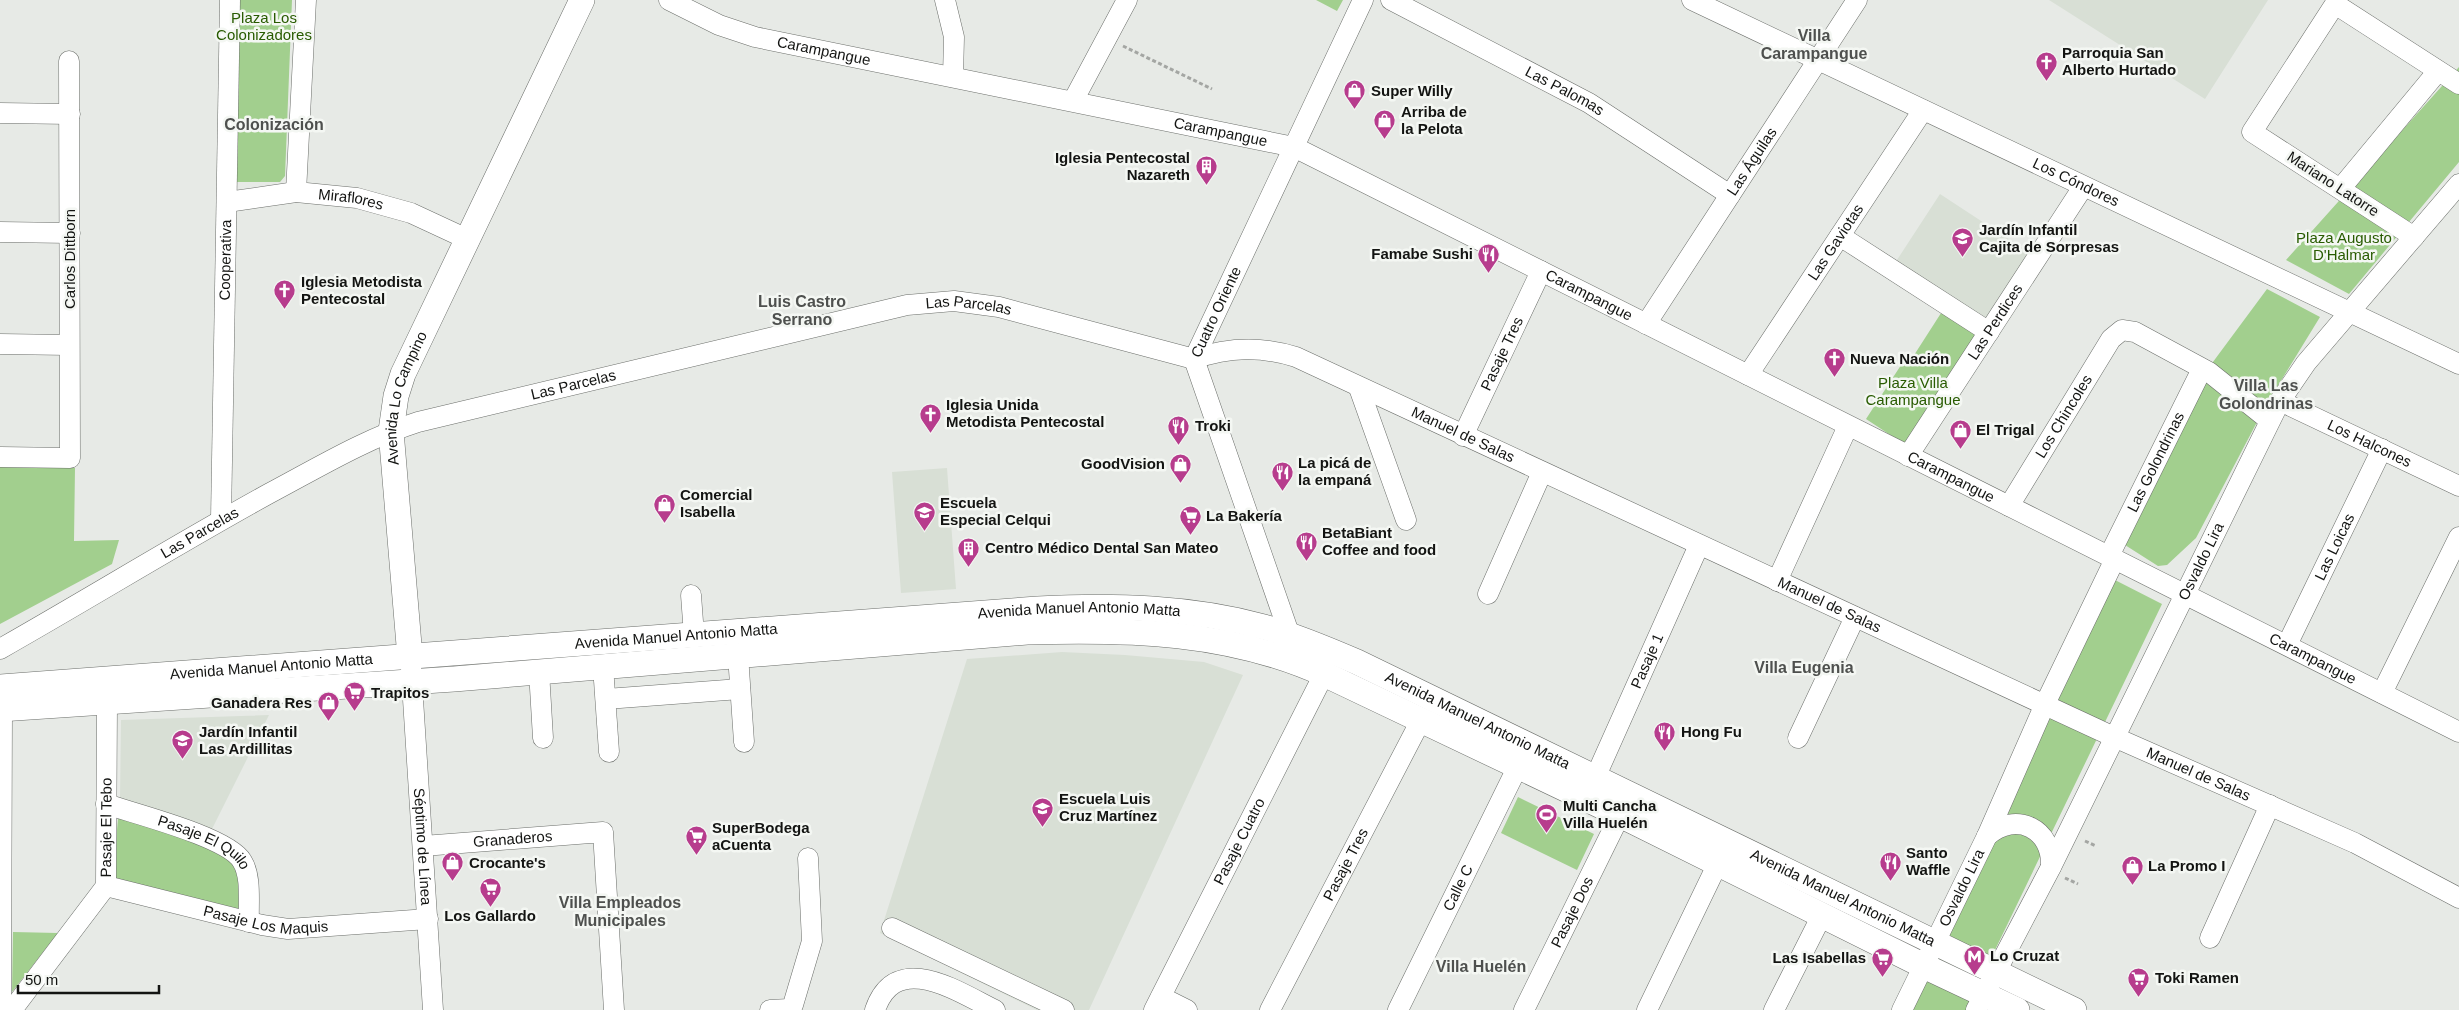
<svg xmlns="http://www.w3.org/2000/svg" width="2459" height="1010" font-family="Helvetica,sans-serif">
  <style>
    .built { fill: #d8dfd5 }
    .green { fill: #a2cf8e }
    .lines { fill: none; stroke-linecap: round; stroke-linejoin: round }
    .minor-casing { stroke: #6b6e6a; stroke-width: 21 }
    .major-casing { stroke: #6b6e6a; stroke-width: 26 }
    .path { stroke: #a4a6a3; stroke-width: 3; stroke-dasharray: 4 2.5; stroke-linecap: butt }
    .minor { stroke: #fff; stroke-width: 20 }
    .major { stroke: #fff; stroke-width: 25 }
    .labels { text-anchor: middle; stroke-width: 5; stroke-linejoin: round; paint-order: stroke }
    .park-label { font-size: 15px; fill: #285b01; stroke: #f4f7f3 }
    .street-label { font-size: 15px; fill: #131412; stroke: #f4f7f3 }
    .poi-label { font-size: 15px; font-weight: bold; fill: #131412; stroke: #f4f7f3; text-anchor: start }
    .neighbourhood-label { font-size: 16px; font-weight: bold; fill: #4e504e; stroke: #f4f7f3 }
  </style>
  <rect width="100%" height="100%" fill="#e7eae6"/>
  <!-- built -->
  <path class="built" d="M2049,0H2268L2205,99Z
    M1940,194L2030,253L1985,321L1895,263Z
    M947,468L956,589L901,593L892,472Z
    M1062,652L1125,655L1204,662L1243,675L1089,1010H1037L880,933L967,659Z
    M269,715L211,831L120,800L121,720Z"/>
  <!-- green -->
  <path class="green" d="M238,0H292L285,176L280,182H236Z
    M1316,0H1343L1337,11Z
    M2459,67V162L2349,294L2286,260Z
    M2267,289L2320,317L2266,405L2196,538L2167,565L2158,566L2125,545L2207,370Z
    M1943,310L1980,333L1907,446L1866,419L1903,362L1909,363Z
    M0,467L75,468L74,541L119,540L112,564L0,624Z
    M2113,579L2162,604L1966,1010H1910Z
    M1518,797L1594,834L1577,870L1501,833Z
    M118,818L225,850L238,867L239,913L113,879Z
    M13,932L58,933L12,992Z"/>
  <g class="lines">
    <defs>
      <g id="minor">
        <path id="s1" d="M669,0L719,25L755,37L1294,147L2459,732"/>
        <path d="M945,0L954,37L953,77"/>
        <path id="s2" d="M1391,0L1589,103L1730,195"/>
        <path id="s3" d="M1692,0L2459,364"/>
        <path d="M1073,101L1127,0"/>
        <path d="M0,113L70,114"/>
        <path d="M2341,188L2438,71"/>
        <path d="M296,192L306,0"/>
        <path id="s4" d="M227,202L296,192L357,198L411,213L467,239"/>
        <path d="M0,232L70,233"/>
        <path d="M1840,236L1989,332"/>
        <path d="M2414,237L2252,132L2335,4L2459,84"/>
        <path id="s5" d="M1646,324L1857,0"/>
        <path d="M0,344L69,345"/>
        <path id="s6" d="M1194,359C1229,347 1261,346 1296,357L2114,737L2355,843L2459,898"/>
        <path id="s7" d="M1748,375L1923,110"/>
        <path d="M1359,388L1406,520"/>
        <path id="s8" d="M2280,401L2459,486"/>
        <path id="s9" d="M1463,436L1541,271"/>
        <path id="s10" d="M1908,456L2083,187"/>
        <path d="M0,457L70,458L69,61"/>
        <path id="s11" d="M2009,506L2111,339L2122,330L2135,332L2209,372L2269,420"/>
        <path id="s12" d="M221,519L230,0"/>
        <path id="s13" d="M2109,556L2202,369"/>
        <path d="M1777,581L1848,426"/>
        <path d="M1488,594L1542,472"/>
        <path d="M691,595L694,635"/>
        <path id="s14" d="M1290,636L1194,359L1363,0"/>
        <path id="s15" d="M2287,645L2382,449"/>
        <path id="s16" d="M0,649C90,598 179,543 270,493C319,467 365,439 418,422L907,305L954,301L999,307L1194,359"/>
        <path d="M738,655L744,742"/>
        <path d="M603,666L609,752"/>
        <path id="s17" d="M411,668L433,1010"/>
        <path d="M539,671L543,738"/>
        <path d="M2382,693L2459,537"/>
        <path d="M606,699L740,689"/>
        <path d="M1798,738L1855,617"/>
        <path id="s18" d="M1595,778L1699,545"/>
        <path id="s19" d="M106,804C135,814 228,837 242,861C252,877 248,903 249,922"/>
        <path d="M1987,836C2016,810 2053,829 2051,867"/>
        <path id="s20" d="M423,846L603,832L614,1010"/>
        <path id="s21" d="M106,886L262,925L288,929L428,919"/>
        <path d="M892,928L1064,1010"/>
        <path d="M2210,938L2270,805"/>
        <path d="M1161,997L1187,1010"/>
        <path d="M1,1010L2,709"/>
        <path id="s22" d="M12,1010L106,886L107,703"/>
        <path d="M770,1010L789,1009L793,1005L812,941L808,858"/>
        <path d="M875,1010C896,949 958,992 995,1010"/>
        <path id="s23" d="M1154,1010L1324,674"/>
        <path id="s24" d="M1270,1010L1421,720"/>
        <path id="s25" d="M1398,1010L1518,766"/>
        <path id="s26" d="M1524,1010L1620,815"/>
        <path d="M1647,1010L1718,863"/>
        <path d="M1774,1010L1822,915"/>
        <path id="s27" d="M1902,1010L1987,836L2045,704L2115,559"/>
        <path id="s28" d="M1976,1010L2051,867L2280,401L2306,363L2459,184"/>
      </g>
      <g id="major">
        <path id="s29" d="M410,657L391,431L396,396L403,374L582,0"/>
        <path id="s30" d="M0,687L1038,609C1114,605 1191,607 1264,627C1296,636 1327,649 1357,662L2074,1010"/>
        <path d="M0,709L454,679L1027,632C1129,629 1229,631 1324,674L1620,815L1924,966L2017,1010"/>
      </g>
    </defs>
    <!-- minor casing -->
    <use href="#minor" class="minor-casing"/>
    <!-- major casing -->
    <use href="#major" class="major-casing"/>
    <!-- path -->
    <path class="path" d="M1123,46L1212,89
      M2085,841L2096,846
      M2065,878L2078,884"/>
    <!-- minor -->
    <use href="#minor" class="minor"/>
    <!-- major -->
    <use href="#major" class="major"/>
  </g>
  <!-- icons -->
  <defs>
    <symbol id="church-pin" viewBox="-11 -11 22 30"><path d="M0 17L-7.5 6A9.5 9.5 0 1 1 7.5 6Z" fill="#b73c8d" stroke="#f4f7f3"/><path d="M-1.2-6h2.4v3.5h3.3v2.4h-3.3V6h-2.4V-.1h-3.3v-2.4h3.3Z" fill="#fff"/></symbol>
    <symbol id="shop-pin" viewBox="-11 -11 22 30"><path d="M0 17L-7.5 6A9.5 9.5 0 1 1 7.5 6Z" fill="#b73c8d" stroke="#f4f7f3"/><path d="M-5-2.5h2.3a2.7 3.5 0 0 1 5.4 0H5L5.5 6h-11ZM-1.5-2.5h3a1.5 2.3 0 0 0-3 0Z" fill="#fff"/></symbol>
    <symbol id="building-pin" viewBox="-11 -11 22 30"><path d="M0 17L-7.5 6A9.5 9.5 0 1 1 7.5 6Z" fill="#b73c8d" stroke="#f4f7f3"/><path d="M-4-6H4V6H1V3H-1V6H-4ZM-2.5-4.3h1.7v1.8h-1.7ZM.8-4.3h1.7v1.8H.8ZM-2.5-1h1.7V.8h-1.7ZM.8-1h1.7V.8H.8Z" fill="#fff"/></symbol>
    <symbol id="school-pin" viewBox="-11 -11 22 30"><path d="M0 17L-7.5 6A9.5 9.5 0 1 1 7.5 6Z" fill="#b73c8d" stroke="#f4f7f3"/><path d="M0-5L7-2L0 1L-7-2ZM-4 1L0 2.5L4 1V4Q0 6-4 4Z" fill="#fff"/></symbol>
    <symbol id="restaurant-pin" viewBox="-11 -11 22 30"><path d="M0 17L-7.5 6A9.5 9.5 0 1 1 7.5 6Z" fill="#b73c8d" stroke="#f4f7f3"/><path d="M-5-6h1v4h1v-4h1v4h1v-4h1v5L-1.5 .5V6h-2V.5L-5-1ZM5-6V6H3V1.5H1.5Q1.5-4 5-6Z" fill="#fff"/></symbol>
    <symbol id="supermarket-pin" viewBox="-11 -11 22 30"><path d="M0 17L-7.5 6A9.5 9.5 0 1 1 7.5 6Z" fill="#b73c8d" stroke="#f4f7f3"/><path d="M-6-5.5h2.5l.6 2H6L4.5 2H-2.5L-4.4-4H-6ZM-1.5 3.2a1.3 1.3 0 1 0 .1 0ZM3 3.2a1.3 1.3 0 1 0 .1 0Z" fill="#fff"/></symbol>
    <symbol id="stadium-pin" viewBox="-11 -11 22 30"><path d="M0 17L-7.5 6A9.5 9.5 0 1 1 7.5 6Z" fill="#b73c8d" stroke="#f4f7f3"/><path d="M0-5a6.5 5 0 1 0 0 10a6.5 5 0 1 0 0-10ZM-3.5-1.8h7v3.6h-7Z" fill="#fff"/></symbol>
    <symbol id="metro-pin" viewBox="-11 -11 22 30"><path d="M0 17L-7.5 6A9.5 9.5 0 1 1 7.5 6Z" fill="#b73c8d" stroke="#f4f7f3"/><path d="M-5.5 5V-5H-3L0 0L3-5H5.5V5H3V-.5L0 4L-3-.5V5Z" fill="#fff"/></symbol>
  </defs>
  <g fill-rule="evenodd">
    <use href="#church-pin" x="2034" y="50" width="25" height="34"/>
    <use href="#shop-pin" x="1342" y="78" width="25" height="34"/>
    <use href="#shop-pin" x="1372" y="108" width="25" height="34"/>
    <use href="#building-pin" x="1194" y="154" width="25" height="34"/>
    <use href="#school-pin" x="1950" y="226" width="25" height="34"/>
    <use href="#restaurant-pin" x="1476" y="242" width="25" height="34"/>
    <use href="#church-pin" x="272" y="278" width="25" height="34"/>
    <use href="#church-pin" x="1822" y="346" width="25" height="34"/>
    <use href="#church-pin" x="918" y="402" width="25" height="34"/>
    <use href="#restaurant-pin" x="1166" y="414" width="25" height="34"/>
    <use href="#shop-pin" x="1948" y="418" width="25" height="34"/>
    <use href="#shop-pin" x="1168" y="452" width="25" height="34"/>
    <use href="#restaurant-pin" x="1270" y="460" width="25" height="34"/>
    <use href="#shop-pin" x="652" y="492" width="25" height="34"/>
    <use href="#school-pin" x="912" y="500" width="25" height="34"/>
    <use href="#supermarket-pin" x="1178" y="504" width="25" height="34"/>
    <use href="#restaurant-pin" x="1294" y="530" width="25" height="34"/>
    <use href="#building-pin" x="956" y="536" width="25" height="34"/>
    <use href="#supermarket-pin" x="342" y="680" width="25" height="34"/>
    <use href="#shop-pin" x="316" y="690" width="25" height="34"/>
    <use href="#restaurant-pin" x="1652" y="720" width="25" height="34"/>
    <use href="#school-pin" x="170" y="728" width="25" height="34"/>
    <use href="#school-pin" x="1030" y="796" width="25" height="34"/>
    <use href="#stadium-pin" x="1534" y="802" width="25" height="34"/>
    <use href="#supermarket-pin" x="684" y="824" width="25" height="34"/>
    <use href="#restaurant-pin" x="1878" y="850" width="25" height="34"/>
    <use href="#shop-pin" x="440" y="850" width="25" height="34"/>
    <use href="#shop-pin" x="2120" y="854" width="25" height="34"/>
    <use href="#supermarket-pin" x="478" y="876" width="25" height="34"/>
    <use href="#metro-pin" x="1962" y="944" width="25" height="34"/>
    <use href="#supermarket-pin" x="1870" y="946" width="25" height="34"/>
    <use href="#supermarket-pin" x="2126" y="966" width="25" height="34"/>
  </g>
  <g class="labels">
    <!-- park labels -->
    <g class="park-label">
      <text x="264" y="23">Plaza Los<tspan x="264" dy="17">Colonizadores</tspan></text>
      <text x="2344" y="243">Plaza Augusto<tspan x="2344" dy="17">D'Halmar</tspan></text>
      <text x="1913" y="388">Plaza Villa<tspan x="1913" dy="17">Carampangue</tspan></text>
    </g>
    <!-- street labels -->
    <g class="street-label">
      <text dy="5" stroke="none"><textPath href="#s1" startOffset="164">Carampangue</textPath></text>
      <text dy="5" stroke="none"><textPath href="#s2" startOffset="196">Las Palomas</textPath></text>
      <text dy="5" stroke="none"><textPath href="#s1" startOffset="569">Carampangue</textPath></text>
      <text dy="5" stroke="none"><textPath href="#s5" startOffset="194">Las Águilas</textPath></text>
      <text dy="5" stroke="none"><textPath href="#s3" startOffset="425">Los Cóndores</textPath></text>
      <text transform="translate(2333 184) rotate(33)" y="5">Mariano Latorre</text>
      <text dy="5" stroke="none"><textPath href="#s4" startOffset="125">Miraflores</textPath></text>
      <text dy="5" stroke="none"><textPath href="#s7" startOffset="159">Las Gaviotas</textPath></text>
      <text transform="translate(70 259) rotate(-90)" y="5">Carlos Dittborn</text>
      <text dy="5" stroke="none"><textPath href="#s12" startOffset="259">Cooperativa</textPath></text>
      <text dy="5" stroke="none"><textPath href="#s1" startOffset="974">Carampangue</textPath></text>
      <text dy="5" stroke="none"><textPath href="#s16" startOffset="1041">Las Parcelas</textPath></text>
      <text dy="5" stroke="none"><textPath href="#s14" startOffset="345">Cuatro Oriente</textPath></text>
      <text dy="5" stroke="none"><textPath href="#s10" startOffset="160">Las Perdices</textPath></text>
      <text dy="5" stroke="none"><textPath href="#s9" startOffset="91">Pasaje Tres</textPath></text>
      <text dy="5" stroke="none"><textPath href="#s16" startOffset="636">Las Parcelas</textPath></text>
      <text dy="5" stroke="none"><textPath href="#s29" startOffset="262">Avenida Lo Campino</textPath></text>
      <text dy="5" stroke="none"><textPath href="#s11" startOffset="105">Los Chincoles</textPath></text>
      <text dy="5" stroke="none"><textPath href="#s6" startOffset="288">Manuel de Salas</textPath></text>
      <text dy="5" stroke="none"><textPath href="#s8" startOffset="99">Los Halcones</textPath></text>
      <text dy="5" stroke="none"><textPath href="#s13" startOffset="105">Las Golondrinas</textPath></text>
      <text dy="5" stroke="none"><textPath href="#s1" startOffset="1379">Carampangue</textPath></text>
      <text dy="5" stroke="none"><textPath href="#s16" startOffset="231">Las Parcelas</textPath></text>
      <text dy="5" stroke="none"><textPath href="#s15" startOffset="109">Las Loicas</textPath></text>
      <text dy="5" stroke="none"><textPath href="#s28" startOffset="502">Osvaldo Lira</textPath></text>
      <text dy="5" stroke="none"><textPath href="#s6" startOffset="692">Manuel de Salas</textPath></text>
      <text dy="5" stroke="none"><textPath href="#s30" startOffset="1082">Avenida Manuel Antonio Matta</textPath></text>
      <text dy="5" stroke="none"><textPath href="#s30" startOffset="678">Avenida Manuel Antonio Matta</textPath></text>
      <text dy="5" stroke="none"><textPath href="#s1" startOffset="1784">Carampangue</textPath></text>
      <text dy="5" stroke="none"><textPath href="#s18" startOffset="128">Pasaje 1</textPath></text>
      <text dy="5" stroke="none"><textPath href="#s30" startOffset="272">Avenida Manuel Antonio Matta</textPath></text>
      <text dy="5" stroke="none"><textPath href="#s30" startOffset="1502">Avenida Manuel Antonio Matta</textPath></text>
      <text dy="5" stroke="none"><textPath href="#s6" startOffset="1098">Manuel de Salas</textPath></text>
      <text dy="5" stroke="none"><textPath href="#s22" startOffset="214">Pasaje El Tebo</textPath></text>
      <text dy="5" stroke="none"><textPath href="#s20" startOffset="90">Granaderos</textPath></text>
      <text dy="5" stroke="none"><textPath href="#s23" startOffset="189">Pasaje Cuatro</textPath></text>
      <text dy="5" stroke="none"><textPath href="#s17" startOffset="179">Séptimo de Línea</textPath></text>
      <text dy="5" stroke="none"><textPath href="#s19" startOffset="106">Pasaje El Quilo</textPath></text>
      <text dy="5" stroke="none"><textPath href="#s24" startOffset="164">Pasaje Tres</textPath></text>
      <text dy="5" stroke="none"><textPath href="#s27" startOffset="136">Osvaldo Lira</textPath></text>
      <text dy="5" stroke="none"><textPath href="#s25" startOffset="136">Calle C</textPath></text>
      <text dy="5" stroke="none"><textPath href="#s30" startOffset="1908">Avenida Manuel Antonio Matta</textPath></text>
      <text dy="5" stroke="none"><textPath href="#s26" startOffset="109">Pasaje Dos</textPath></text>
      <text dy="5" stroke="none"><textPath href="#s21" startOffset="164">Pasaje Los Maquis</textPath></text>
    </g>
    <!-- poi labels -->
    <g class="poi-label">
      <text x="2062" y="58">Parroquia San<tspan x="2062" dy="17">Alberto Hurtado</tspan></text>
      <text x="1371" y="96">Super Willy</text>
      <text x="1401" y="117">Arriba de<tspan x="1401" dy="17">la Pelota</tspan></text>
      <text x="1190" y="163" text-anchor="end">Iglesia Pentecostal<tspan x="1190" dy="17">Nazareth</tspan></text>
      <text x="1979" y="235">Jardín Infantil<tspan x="1979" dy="17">Cajita de Sorpresas</tspan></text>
      <text x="1473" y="259" text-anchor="end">Famabe Sushi</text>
      <text x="301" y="287">Iglesia Metodista<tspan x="301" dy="17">Pentecostal</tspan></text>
      <text x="1850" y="364">Nueva Nación</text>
      <text x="946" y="410">Iglesia Unida<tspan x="946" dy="17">Metodista Pentecostal</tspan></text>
      <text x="1195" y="431">Troki</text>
      <text x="1976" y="435">El Trigal</text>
      <text x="1298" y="468">La picá de<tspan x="1298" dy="17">la empaná</tspan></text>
      <text x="1165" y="469" text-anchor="end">GoodVision</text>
      <text x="680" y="500">Comercial<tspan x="680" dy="17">Isabella</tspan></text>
      <text x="940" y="508">Escuela<tspan x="940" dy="17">Especial Celqui</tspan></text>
      <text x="1206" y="521">La Bakería</text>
      <text x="1322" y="538">BetaBiant<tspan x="1322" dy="17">Coffee and food</tspan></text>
      <text x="985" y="553">Centro Médico Dental San Mateo</text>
      <text x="371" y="698">Trapitos</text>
      <text x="312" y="708" text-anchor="end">Ganadera Res</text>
      <text x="199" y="737">Jardín Infantil<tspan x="199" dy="17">Las Ardillitas</tspan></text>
      <text x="1681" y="737">Hong Fu</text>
      <text x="1059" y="804">Escuela Luis<tspan x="1059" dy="17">Cruz Martínez</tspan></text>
      <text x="1563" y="811">Multi Cancha<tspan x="1563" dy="17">Villa Huelén</tspan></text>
      <text x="712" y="833">SuperBodega<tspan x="712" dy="17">aCuenta</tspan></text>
      <text x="1906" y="858">Santo<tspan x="1906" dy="17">Waffle</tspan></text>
      <text x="469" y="868">Crocante's</text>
      <text x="2148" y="871">La Promo I</text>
      <text x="490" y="921" text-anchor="middle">Los Gallardo</text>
      <text x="1990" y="961">Lo Cruzat</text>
      <text x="1866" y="963" text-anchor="end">Las Isabellas</text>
      <text x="2155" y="983">Toki Ramen</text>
    </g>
    <!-- neighbourhood labels -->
    <g class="neighbourhood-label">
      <text x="1814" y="41">Villa<tspan x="1814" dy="18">Carampangue</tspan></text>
      <text x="274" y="130">Colonización</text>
      <text x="802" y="307">Luis Castro<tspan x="802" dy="18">Serrano</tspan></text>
      <text x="2266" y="391">Villa Las<tspan x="2266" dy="18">Golondrinas</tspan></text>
      <text x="1804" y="673">Villa Eugenia</text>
      <text x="620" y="908">Villa Empleados<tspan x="620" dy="18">Municipales</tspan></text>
      <text x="1481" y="972">Villa Huelén</text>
    </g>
  </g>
  <!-- scale -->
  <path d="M18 985v8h141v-8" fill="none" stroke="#131412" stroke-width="2.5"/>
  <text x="25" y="985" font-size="15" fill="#131412" stroke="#f4f7f3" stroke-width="4" paint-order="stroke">50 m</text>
</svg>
